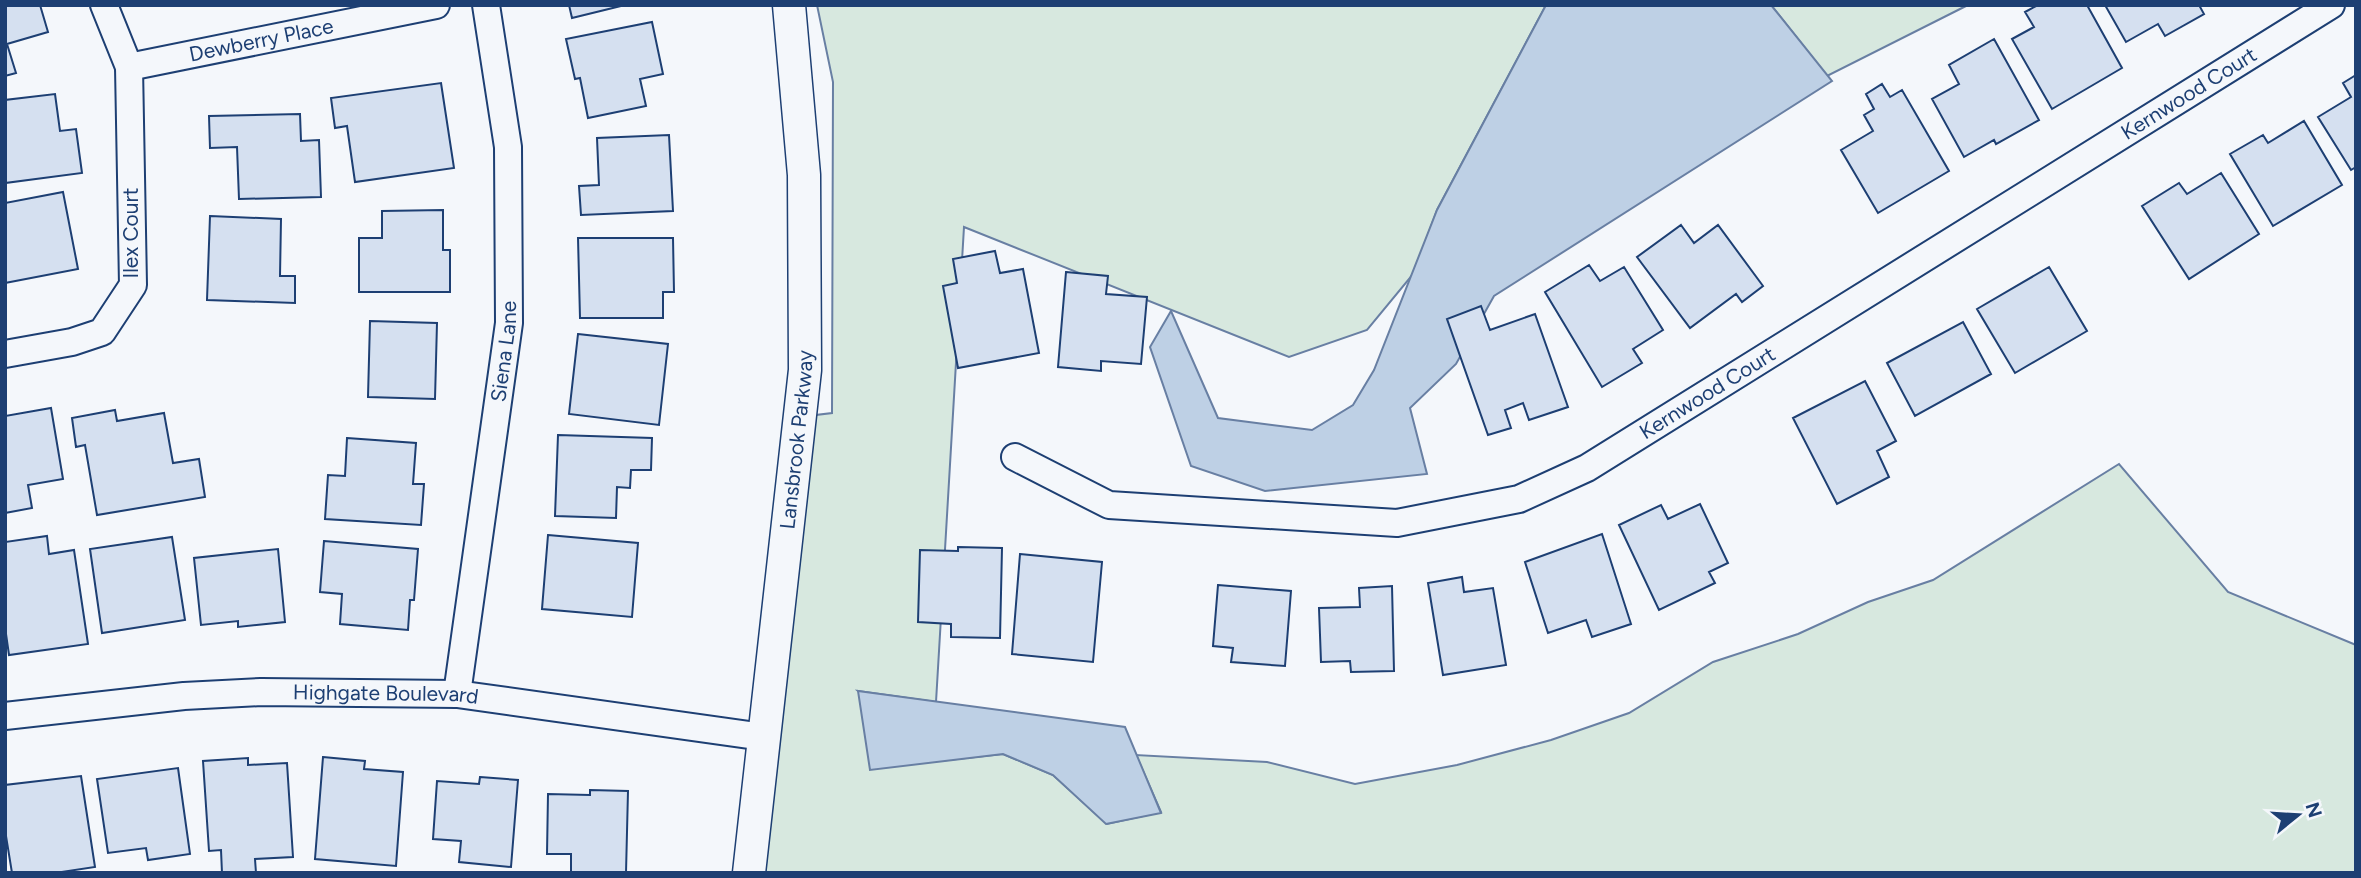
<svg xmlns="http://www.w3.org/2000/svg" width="2361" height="878" font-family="Figtree,sans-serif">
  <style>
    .green { fill: #d7e8df; stroke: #687fa3; stroke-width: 2 }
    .water { fill: #bed0e5; stroke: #687fa3; stroke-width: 2 }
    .building { fill: #d5e0f0; stroke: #1d3f73; stroke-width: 2 }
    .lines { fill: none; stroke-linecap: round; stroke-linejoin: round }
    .minor-casing { stroke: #1d3f73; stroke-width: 30 }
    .tertiary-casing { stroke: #1d3f73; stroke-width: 35 }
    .minor { stroke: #f4f7fb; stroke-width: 26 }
    .tertiary { stroke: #f4f7fb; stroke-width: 32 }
    .labels { text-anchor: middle; stroke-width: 5; stroke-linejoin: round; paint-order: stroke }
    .street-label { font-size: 21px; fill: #1d3f73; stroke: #f4f7fb }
  </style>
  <rect width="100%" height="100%" fill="#f4f7fb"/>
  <!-- green -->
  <path class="green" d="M817,5H1546L1437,210L1414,273L1367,330L1289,357L964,227L936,702L858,691L939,761L1003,754L1053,775L1107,824L1161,812L1136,755L1267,762L1355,784L1457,765L1551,740L1629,713L1713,662L1798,634L1868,602L1933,580L2119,464L2228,592L2356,645V873H765L816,415L832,413L833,82Z
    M1771,5H1968L1827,76Z"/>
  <!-- water -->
  <path class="water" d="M1546,5H1771L1832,81L1494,296L1456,364L1410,408L1427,474L1265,491L1191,466L1150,347L1171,311L1218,418L1312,430L1353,405L1374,370L1437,210Z
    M858,691L1125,727L1161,813L1106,824L1053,775L1003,754L870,770Z"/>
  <!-- building -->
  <path class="building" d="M5,5H40L48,32L7,44L16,73L5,76Z
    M569,5H625L572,18Z
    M2038,5H2087L2122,68L2052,109L2012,39L2034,27L2025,12Z
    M2105,5H2199L2204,14L2165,36L2158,24L2126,42Z
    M652,22L663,74L640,79L646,106L588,118L580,78L575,79L566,39Z
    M1994,39L2039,120L1996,144L1994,140L1964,157L1932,99L1959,84L1949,65Z
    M2356,75V167L2351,170L2318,117L2351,97L2343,83Z
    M441,83L454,168L355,182L347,126L335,128L331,98Z
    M1882,84L1890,97L1902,90L1949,171L1878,213L1841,150L1873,131L1864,115L1874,109L1866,94Z
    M55,94L60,131L76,129L82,173L5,183V100Z
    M300,114L301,141L319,140L321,197L239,199L237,147L210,148L209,116Z
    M2304,121L2342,185L2273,226L2230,154L2263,135L2268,143Z
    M669,135L673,211L581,215L579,186L599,185L597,138Z
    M2221,173L2259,234L2189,279L2142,206L2179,183L2187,194Z
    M63,192L78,269L5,283V203Z
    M443,210V250H450V292H359V238H382V211Z
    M210,216L281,219L280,276H295V303L207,300Z
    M1681,225L1694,243L1718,225L1763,286L1742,302L1736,294L1690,328L1637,257Z
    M578,238H673L674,292H663V318H580Z
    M995,251L1000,273L1023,269L1039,353L958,368L943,286L957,283L953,259Z
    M1589,265L1600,281L1624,267L1663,330L1633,349L1642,363L1602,387L1545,292Z
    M2049,267L2087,331L2015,373L1977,309Z
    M1066,272L1108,276L1106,294L1147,297L1141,364L1101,361V371L1058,367Z
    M1481,306L1490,330L1535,314L1568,407L1529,420L1523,403L1505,410L1511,428L1488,435L1447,319Z
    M370,321L437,323L435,399L368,397Z
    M1963,322L1991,374L1915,416L1887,363Z
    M578,334L668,344L659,425L569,414Z
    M1865,381L1896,441L1877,451L1889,477L1837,504L1793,418Z
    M51,408L63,479L28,485L32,508L5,513V416Z
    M115,410L117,421L164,413L173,463L199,459L205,497L97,515L85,445L76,447L72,418Z
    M558,435L652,438L651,470H631L630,488L617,487L616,518L555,516Z
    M347,438L416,443L413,484H424L421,525L325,519L328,475L345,476Z
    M1700,504L1728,563L1709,572L1715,583L1659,610L1619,525L1661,505L1668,519Z
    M1602,534L1631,624L1592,637L1586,620L1548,633L1525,562Z
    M548,535L638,543L632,617L542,609Z
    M47,536L49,554L74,550L88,644L9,655L5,627V542Z
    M172,537L185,620L102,633L90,549Z
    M324,541L418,549L414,600H410L408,630L340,624L342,594L320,592Z
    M958,547L1002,548L1000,638L951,637V624L918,622L920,550L958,551Z
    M278,549L285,622L238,627V621L201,625L194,558Z
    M1020,554L1102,562L1093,662L1012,654Z
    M1462,577L1464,592L1493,588L1506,665L1443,675L1428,583Z
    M1218,585L1291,591L1285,666L1231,662L1233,648L1213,646Z
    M1392,586L1394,671L1351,672L1350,661L1321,662L1319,608L1360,607L1359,588Z
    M323,757L365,761L364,769L403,772L396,866L315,859Z
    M248,758V765L287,763L293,857L255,859L256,873H222L221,850L209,851L203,761Z
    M178,768L190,854L148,860L146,848L108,853L97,779Z
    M81,776L95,867L55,873H12L5,830V785Z
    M480,777L518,780L511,867L459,862L461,841L433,839L437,781L479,784Z
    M590,790L628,791L626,873H571V854H547L548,794L590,795Z"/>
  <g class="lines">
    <defs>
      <g id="minor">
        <path id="s1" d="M129,67L436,5"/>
        <path d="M5,354L72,342L102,332L133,285L129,67L104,5"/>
        <path id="s2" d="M1015,457L1109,505L1397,523L1519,499L1587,468L2331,5"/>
        <path id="s3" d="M457,694L509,323L508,147L486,5"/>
        <path id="s4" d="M5,716L184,696L261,692L457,694L763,737"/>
      </g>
      <g id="tertiary">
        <path id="s5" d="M749,873L805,370L804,175L789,5"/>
      </g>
    </defs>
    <!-- minor casing -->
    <use href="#minor" class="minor-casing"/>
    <!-- tertiary casing -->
    <use href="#tertiary" class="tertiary-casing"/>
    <!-- minor -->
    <use href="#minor" class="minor"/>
    <!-- tertiary -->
    <use href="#tertiary" class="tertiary"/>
  </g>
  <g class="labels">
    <!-- street labels -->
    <g class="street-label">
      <text dy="7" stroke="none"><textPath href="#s1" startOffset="135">Dewberry Place</textPath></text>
      <text dy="7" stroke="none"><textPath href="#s2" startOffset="1302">Kernwood Court</textPath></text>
      <text transform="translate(131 233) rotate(-90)" y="7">Ilex Court</text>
      <text dy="7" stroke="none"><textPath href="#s3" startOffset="346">Siena Lane</textPath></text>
      <text dy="7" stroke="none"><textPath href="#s2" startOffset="735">Kernwood Court</textPath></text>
      <text dy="7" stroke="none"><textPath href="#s5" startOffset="436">Lansbrook Parkway</textPath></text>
      <text dy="7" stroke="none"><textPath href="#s4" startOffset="382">Highgate Boulevard</textPath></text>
    </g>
  </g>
  <!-- border -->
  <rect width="2361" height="878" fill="none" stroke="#1d3f73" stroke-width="14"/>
  <!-- north arrow -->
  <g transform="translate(2298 815) rotate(72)" stroke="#f4f7fb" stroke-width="5" paint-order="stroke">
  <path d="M0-5L12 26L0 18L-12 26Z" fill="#1d3f73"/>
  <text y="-10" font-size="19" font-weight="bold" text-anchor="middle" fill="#1d3f73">N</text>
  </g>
</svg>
